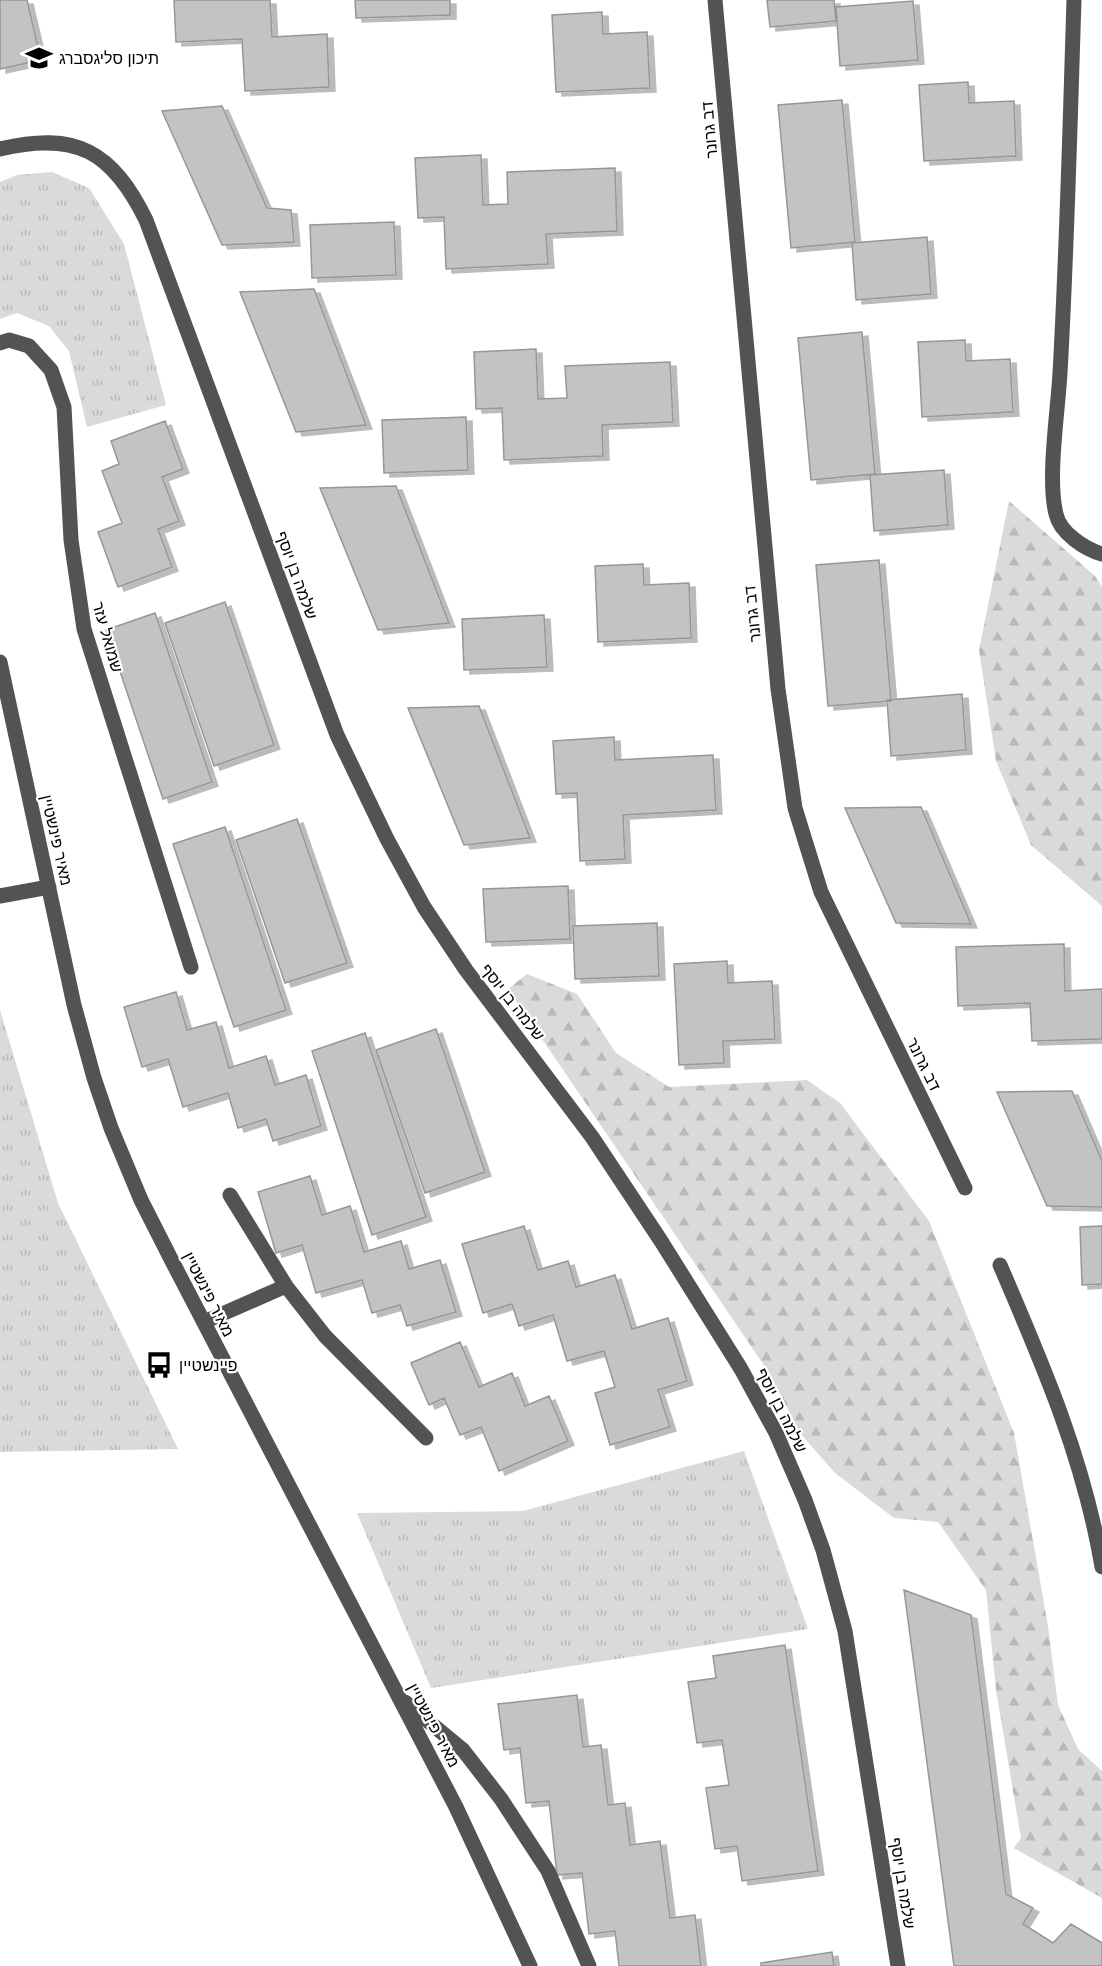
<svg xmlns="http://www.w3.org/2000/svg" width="1102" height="1966" font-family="Arial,'Noto Sans Hebrew',sans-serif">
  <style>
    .forest { fill: url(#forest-firs) }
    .park { fill: url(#park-tufts) }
    .building { fill: #c3c3c3; stroke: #979797; stroke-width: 1.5; filter: url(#shadow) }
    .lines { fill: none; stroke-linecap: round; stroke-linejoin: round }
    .minor { stroke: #535353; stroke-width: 15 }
    .labels { text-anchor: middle; stroke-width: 4.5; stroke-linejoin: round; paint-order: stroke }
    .poi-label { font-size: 16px; fill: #000; stroke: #fff; text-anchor: start }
    .street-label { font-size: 16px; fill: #000; stroke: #fff }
  </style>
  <defs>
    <pattern id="forest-firs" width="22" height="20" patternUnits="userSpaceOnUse" patternTransform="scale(1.5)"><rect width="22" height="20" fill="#dadada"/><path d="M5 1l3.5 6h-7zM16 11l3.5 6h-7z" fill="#b9b9b9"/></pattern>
    <pattern id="park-tufts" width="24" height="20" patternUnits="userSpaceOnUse" patternTransform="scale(1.5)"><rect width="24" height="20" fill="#dadada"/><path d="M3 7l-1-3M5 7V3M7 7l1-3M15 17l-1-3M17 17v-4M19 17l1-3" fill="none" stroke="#b9b9b9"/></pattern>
    <filter id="shadow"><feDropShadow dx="6" dy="4" stdDeviation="0" flood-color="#0004"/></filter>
  </defs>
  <rect width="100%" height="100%" fill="#fff"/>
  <!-- forest -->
  <path class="forest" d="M1009,501L1095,576L1102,587V906L1031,845L996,761L979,650Z
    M527,974L577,994L616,1053L669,1087L807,1080L840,1103L929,1221L1014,1433L1048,1626L1058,1705L1078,1749L1102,1771V1898L1014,1848L1021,1838L996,1690L986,1590L938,1522L894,1518L835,1473L800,1433L770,1374L508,989Z"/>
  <!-- park -->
  <path class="park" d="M52,172L89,188L124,244L166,405L87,427L69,351L49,326L17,313L0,319V182L17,175Z
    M0,1010L58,1203L178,1449L0,1452Z
    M744,1451L808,1629L431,1688L357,1513L523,1511Z"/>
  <!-- building -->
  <path class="building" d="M0,0H27L41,60L0,69Z
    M174,0H270L272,37L327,34L329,87L245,91L242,39L176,42Z
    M355,0H450V15L356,18Z
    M767,0H834L836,21L770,27Z
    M913,1L918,60L840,66L836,7Z
    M602,12L603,34L647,32L650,88L556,92L552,15Z
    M968,82L969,103L1014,101L1016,156L924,161L919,85Z
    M842,100L855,242L791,248L778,105Z
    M222,106L267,208L291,210L294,242L222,245L162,111Z
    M481,155L483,205L508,204L507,172L615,168L617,231L546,234L548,264L446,269L444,217L418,218L415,158Z
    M394,222L396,275L312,278L310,225Z
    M927,237L931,294L856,300L852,243Z
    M314,289L366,425L296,432L240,292Z
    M862,332L875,474L811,480L798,338Z
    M965,340L966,361L1010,359L1013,412L922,417L918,342Z
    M536,349L538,399L567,398L565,366L670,362L673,422L602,425L603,456L504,460L502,408L476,409L474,352Z
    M466,417L468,470L384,473L382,420Z
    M165,421L183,469L162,477L179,521L158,529L172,567L118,587L98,532L122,523L102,471L119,464L111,441Z
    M944,470L948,525L874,531L870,475Z
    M396,486L449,623L378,630L320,488Z
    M879,560L891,701L828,706L816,565Z
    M643,564L644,585L689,583L691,638L598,642L595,566Z
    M225,602L274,745L214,766L165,623Z
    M155,613L212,782L163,799L106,630Z
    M544,615L547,667L464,670L462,619Z
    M962,694L966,750L891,756L887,700Z
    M479,706L530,838L464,845L408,708Z
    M614,737L615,760L713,755L716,810L623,815L625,859L580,861L577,793L556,794L553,741Z
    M921,807L971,924L896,923L845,808Z
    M297,819L347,963L285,983L236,840Z
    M225,827L286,1010L234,1027L173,844Z
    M568,886L570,939L486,942L483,889Z
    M657,923L659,976L575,979L573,926Z
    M1064,944L1065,991L1102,989V1039L1032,1041L1030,1003L958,1006L956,947Z
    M727,961L728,983L772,981L775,1039L723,1041L724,1063L679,1065L674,964Z
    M176,992L187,1030L216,1022L229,1068L266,1056L275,1085L306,1075L321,1126L273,1141L266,1119L238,1128L228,1093L183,1107L168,1059L142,1067L124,1007Z
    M436,1029L485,1172L425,1193L376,1050Z
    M365,1033L426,1217L372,1235L312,1051Z
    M1072,1091L1102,1161V1207L1047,1206L997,1092Z
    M310,1176L322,1215L350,1206L364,1252L401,1241L409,1269L440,1260L456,1312L407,1326L400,1305L372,1313L362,1280L316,1293L302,1245L276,1253L258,1192Z
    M524,1226L538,1270L568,1261L576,1287L615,1275L632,1329L668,1318L687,1381L658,1390L670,1427L610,1445L595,1393L615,1387L604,1351L567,1361L553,1315L519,1326L512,1304L483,1313L462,1244Z
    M1102,1226V1284L1082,1285L1080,1227Z
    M460,1342L479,1387L512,1373L525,1406L549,1396L568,1441L499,1471L481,1427L460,1435L444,1398L429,1405L411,1363Z
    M904,1590L971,1615L1006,1894L1033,1908L1023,1924L1053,1943L1071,1924L1102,1943V1966H954Z
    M785,1645L818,1871L742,1881L737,1846L715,1849L706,1788L729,1785L722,1740L697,1743L688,1682L716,1678L713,1656Z
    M577,1695L583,1747L601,1745L608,1805L625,1803L630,1845L660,1841L670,1918L695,1915L701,1966H619L615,1931L589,1934L582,1873L557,1875L549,1801L526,1803L520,1748L504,1750L498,1704Z
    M832,1952L834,1966H761V1963Z"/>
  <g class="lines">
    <!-- minor -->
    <path class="minor" d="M715,0L778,689L795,808L821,892L965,1188
      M1074,0C1070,124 1067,249 1060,373C1058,411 1047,479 1056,514C1060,533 1085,549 1102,554
      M0,149C76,131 112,151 146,220L337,735L387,839L424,907L466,970L592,1137L661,1241L741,1369L776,1433L805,1500L823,1550L845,1631L898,1966
      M0,343L9,340L29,346L51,370L64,407L71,540L84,629L191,967
      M0,662L74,1005L94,1078L111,1128L141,1200L173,1263L456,1807L530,1966
      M0,896L49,887
      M230,1195L286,1286L325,1336L426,1438
      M1000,1265C1043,1365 1084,1459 1102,1567
      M204,1322L286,1286
      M405,1702L463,1750L501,1799L548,1871L589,1966"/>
  </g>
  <!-- icons -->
  <defs>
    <symbol id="school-bare" viewBox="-9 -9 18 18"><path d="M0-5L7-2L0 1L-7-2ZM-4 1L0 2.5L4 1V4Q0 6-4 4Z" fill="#000" stroke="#fff" stroke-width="2.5" paint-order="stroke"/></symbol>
    <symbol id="bus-bare" viewBox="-9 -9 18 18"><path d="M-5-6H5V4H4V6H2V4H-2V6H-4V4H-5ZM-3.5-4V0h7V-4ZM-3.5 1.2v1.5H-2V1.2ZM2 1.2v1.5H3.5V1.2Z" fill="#000" stroke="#fff" stroke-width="2.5" paint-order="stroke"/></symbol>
  </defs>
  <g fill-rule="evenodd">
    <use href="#school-bare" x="20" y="39" width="38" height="38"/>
    <use href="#bus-bare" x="140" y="1346" width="38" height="38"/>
  </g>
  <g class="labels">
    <!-- poi labels -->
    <g class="poi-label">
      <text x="59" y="64">תיכון סליגסברג</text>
      <text x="179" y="1371">פיינשטיין</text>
    </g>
    <!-- street labels -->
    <g class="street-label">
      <text transform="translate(709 130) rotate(-95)" y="6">דב גרונר</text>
      <text transform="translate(297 575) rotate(70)" y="6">שלמה בן יוסף</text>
      <text transform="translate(752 614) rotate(-96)" y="6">דב גרונר</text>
      <text transform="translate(108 637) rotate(74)" y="6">שמואל עזר</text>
      <text transform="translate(57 840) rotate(77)" y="6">מאיר פינשטיין</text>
      <text transform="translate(513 1002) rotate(52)" y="6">שלמה בן יוסף</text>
      <text transform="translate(924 1064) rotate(64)" y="6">דב גרונר</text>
      <text transform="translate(209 1294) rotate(63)" y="6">מאיר פינשטיין</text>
      <text transform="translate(782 1410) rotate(63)" y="6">שלמה בן יוסף</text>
      <text transform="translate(434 1725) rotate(62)" y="6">מאיר פינשטיין</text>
      <text transform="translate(903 1883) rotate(81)" y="6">שלמה בן יוסף</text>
    </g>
  </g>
</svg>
